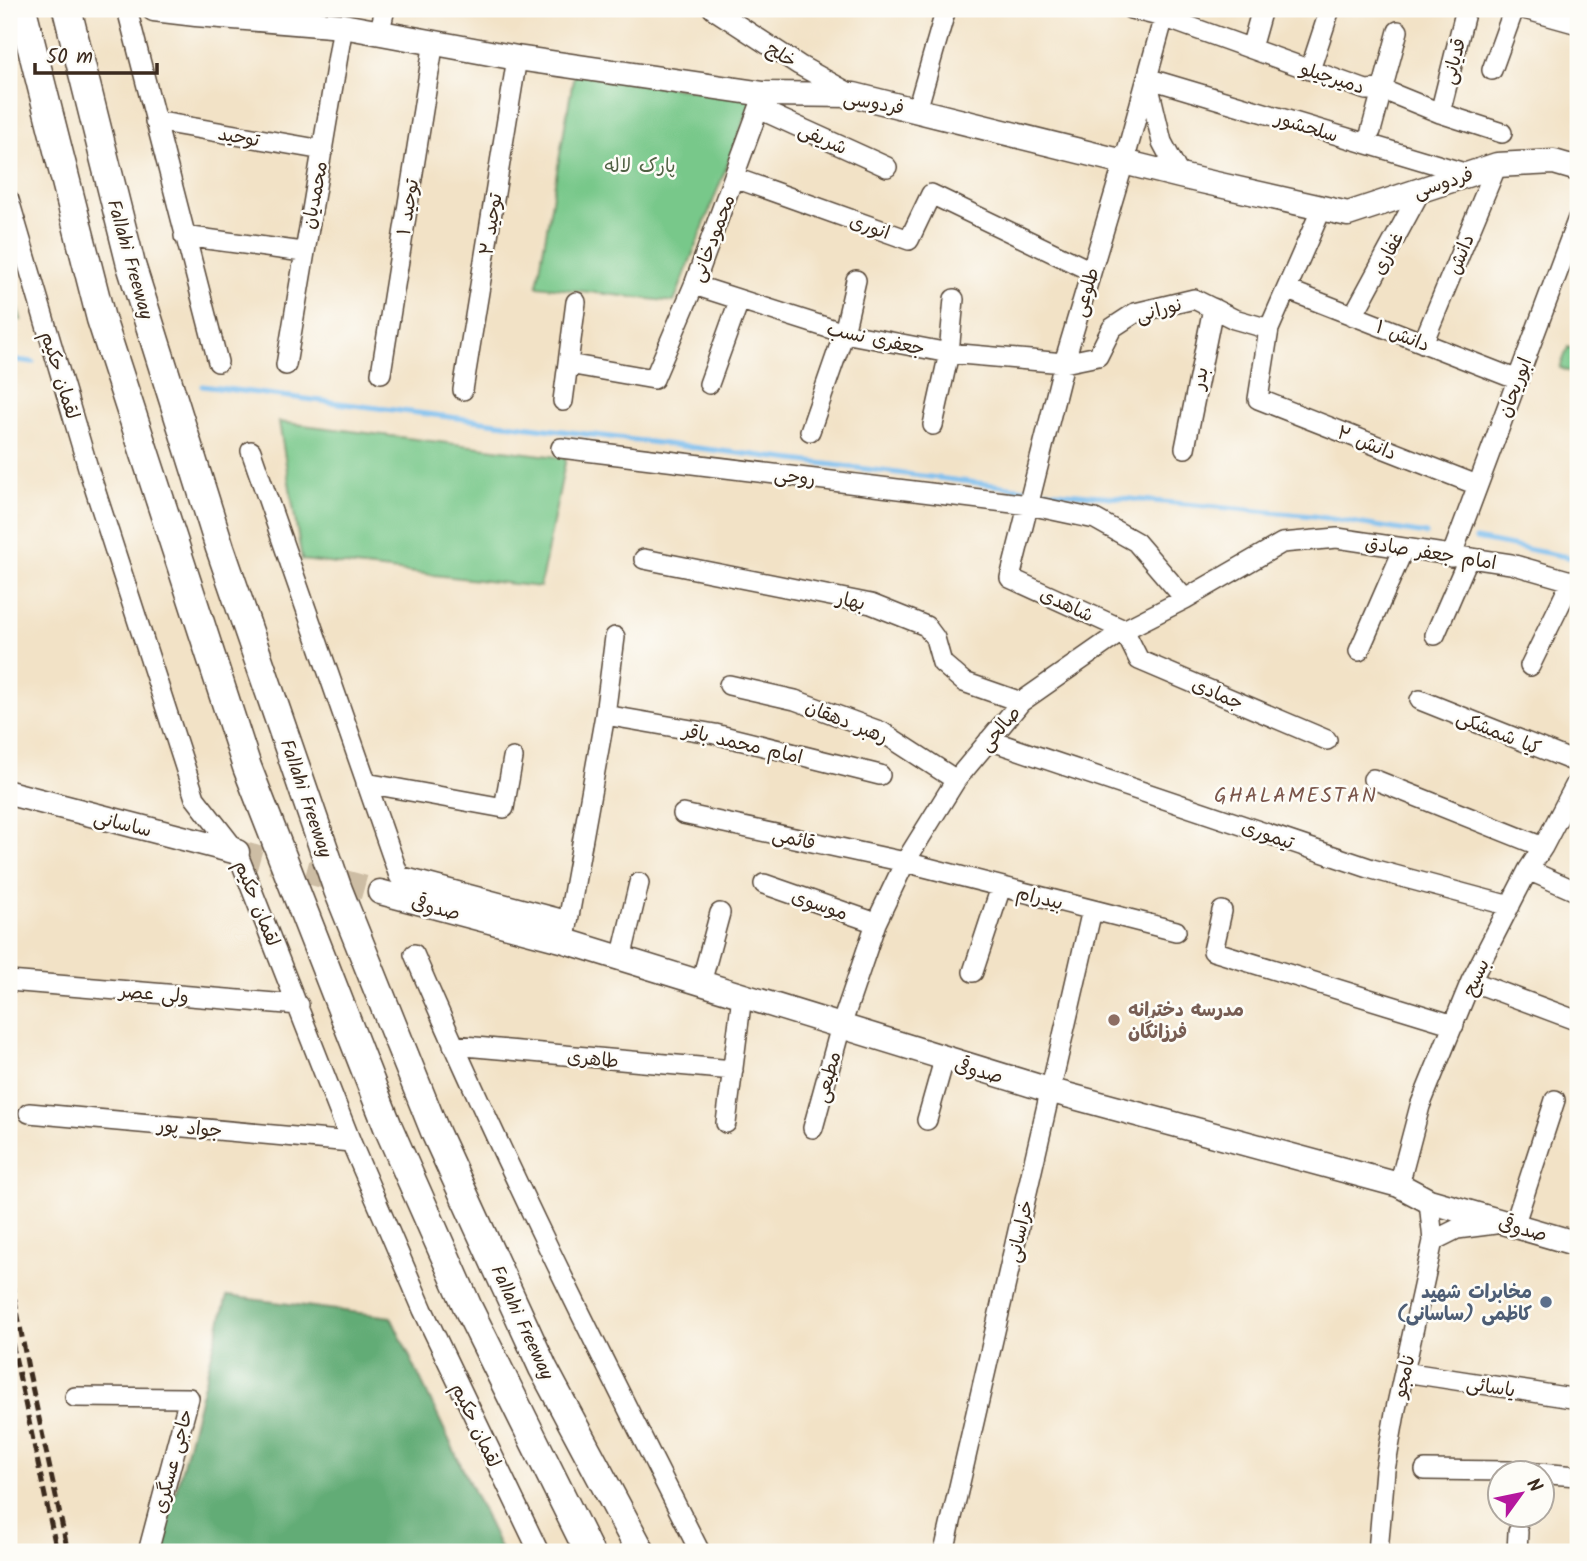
<svg xmlns="http://www.w3.org/2000/svg" width="1587" height="1561" font-family="Kalam,'Playpen Sans Arabic',sans-serif">
  <style>
    .green { fill: #78c88a; stroke: #5a7954; stroke-width: 2 }
    .forest { fill: #62ac76; stroke: #4e6b4a; stroke-width: 2 }
    .lines { fill: none; stroke-linecap: round; stroke-linejoin: round }
    .stream { stroke: #77bbed; stroke-width: 5 }
    .major-tunnel { stroke: #cdbda4; stroke-width: 24; stroke-dasharray: 24 12; stroke-linecap: butt }
    .minor-casing { stroke: #564637; stroke-width: 22 }
    .major-casing { stroke: #564637; stroke-width: 27 }
    .highway-casing { stroke: #564637; stroke-width: 31 }
    .minor { stroke: #fff; stroke-width: 19 }
    .major { stroke: #fff; stroke-width: 24 }
    .highway { stroke: #fff; stroke-width: 28 }
    .rail { stroke: #3b2a1e; stroke-width: 5; stroke-dasharray: 10 5; stroke-linecap: butt }
    .education-dot { fill: #8d6e63; stroke: #fdfcf7; stroke-width: 2.5 }
    .service-dot { fill: #5c6f8a; stroke: #fdfcf7; stroke-width: 2.5 }
    .labels { text-anchor: middle; stroke-width: 5; stroke-linejoin: round; paint-order: stroke }
    .street-label { font-size: 19px; fill: #3b2a1e; stroke: #fdfcf7 }
    .park-label { font-size: 19px; fill: #506144; stroke: #fdfcf7 }
    .education-label { font-size: 19px; font-weight: bold; fill: #785e54; stroke: #fdfcf7; text-anchor: start }
    .service-label { font-size: 19px; font-weight: bold; fill: #4e5e75; stroke: #fdfcf7; text-anchor: end }
    .neighbourhood-label { font-size: 21px; letter-spacing: 2px; fill: #7a554a; stroke: #fdfcf7 }
  </style>
  <rect width="100%" height="100%" fill="#fdfcf7"/>
  <filter id="ink" filterUnits="userSpaceOnUse"><feTurbulence type="fractalNoise" baseFrequency=".0143" numOctaves="2"/><feDisplacementMap in="SourceGraphic" scale="14" xChannelSelector="R" yChannelSelector="G"/><feConvolveMatrix kernelMatrix="1 2 1 2 8 2 1 2 1" color-interpolation-filters="sRGB"/></filter>
  <filter id="wash" filterUnits="userSpaceOnUse"><feTurbulence type="fractalNoise" baseFrequency=".00686" numOctaves="4" result="noise"/><feDisplacementMap in="SourceGraphic" scale="28" xChannelSelector="R" yChannelSelector="G"/><feGaussianBlur stdDeviation="1.57" result="paint"/><feColorMatrix in="noise" values="0 0 0 0 0 0 0 0 0 0 0 0 0 0 0 0 0 1.4 0 .05"/><feComposite in="paint" operator="in"/></filter>
  <g filter="url(#wash)">
    <rect width="100%" height="100%" fill="#f2e2c6"/>
    <!-- green -->
    <path class="green" d="M574,74L753,98L674,302L537,286Z
      M9,274L21,320L9,318Z
      M1568,347L1578,351V375L1560,368Z
      M279,422L566,458L540,587L302,560Z"/>
    <!-- forest -->
    <path class="forest" d="M227,1296L391,1317L502,1552H160Z"/>
    <g class="lines">
      <!-- stream -->
      <path class="stream" d="M9,359L33,362
        M202,386L1026,489
        M1036,490L1313,516L1426,534
        M1476,539L1578,559"/>
    </g>
  </g>
  <g filter="url(#ink)">
    <g class="lines">
      <!-- major-tunnel -->
      <path class="major-tunnel" d="M237,852L380,892"/>
      <defs>
        <path id="minor" d="M127,9L218,362
          M713,9L799,65L853,95
          M1131,9L1163,17L1366,90L1381,89L1440,113L1502,133
          M1166,9L1124,162L1064,363L1010,578L1124,630L1139,660L1327,740
          M1524,9L1578,24
          M379,34L385,9
          M1251,48L1262,9
          M1310,70L1330,9
          M1492,70L1514,9
          M1147,78L1468,174
          M1147,79L1162,142L1180,176
          M759,109L887,167
          M917,110L946,9
          M1440,113L1466,9
          M155,121L323,150
          M1371,131L1398,31
          M735,178L909,240L931,194L1091,271
          M9,200L89,471L195,798L237,852L351,1142L423,1310L539,1552
          M1322,208L1269,329L1258,399L1477,485
          M184,236L303,252
          M694,285L844,333L949,353L1064,363L1098,356L1112,328L1135,313L1194,299L1234,319L1269,329
          M1288,290L1518,380
          M1353,316L1421,190
          M1423,343L1497,165
          M568,364L654,379L694,285L764,94
          M286,365L343,26
          M381,373L434,41
          M709,384L739,301
          M463,390L517,58
          M563,401L576,302
          M933,425L949,353L954,299
          M810,431L844,333L856,280
          M561,448L1029,505L1095,519L1136,542L1185,599
          M1185,448L1213,308
          M251,451L399,876L568,921
          M1451,557L1578,218
          M644,559L871,604L926,626L935,638L942,663L964,682L1021,702
          M1435,635L1468,559
          M1359,651L1404,548
          M1530,666L1572,580
          M729,685L795,700L882,732L956,780
          M1420,700L1578,763
          M605,715L715,734L880,775
          M989,740L1372,869L1510,906
          M1373,779L1543,847
          M366,783L504,808L513,758
          M683,814L905,862L1176,931
          M1528,870L1578,892
          M764,884L876,923
          M1222,911L1213,951L1454,1025
          M566,933L605,715L615,637
          M414,954C501,1157 600,1355 700,1552
          M621,959L639,883
          M973,972L1001,887
          M9,981L299,1005
          M1471,981L1578,1021
          M701,983L720,913
          M453,1045L733,1070
          M29,1113L351,1142
          M927,1120L944,1060
          M726,1123L742,996
          M813,1128L841,1026L876,923L905,862L956,780L1021,702L1124,630L1185,599L1282,543L1337,538L1511,564L1578,583
          M1399,1185L1420,1106L1471,981L1528,870L1543,847L1578,780
          M1514,1226L1555,1100
          M1433,1241L1457,1229L1495,1224
          M1404,1372L1578,1399
          M75,1397L189,1398L148,1552
          M1425,1470L1507,1471L1578,1476
          M944,1552L1092,910
          M1378,1552L1385,1470L1395,1413L1433,1241L1429,1201
          M1517,1552L1518,1532"/>
        <path id="major" d="M154,9L196,14L343,26L517,58L764,94L854,95L1180,176L1348,214L1497,165L1554,162L1578,169
          M9,793L237,852
          M380,892L565,941L1052,1091L1399,1185L1429,1201L1578,1244"/>
        <path id="highway" d="M22,9L101,319L247,767L388,1127L468,1308L589,1552
          M67,9L131,265L220,548L338,890L436,1134L543,1368L641,1552"/>
      </defs>
      <!-- minor casing -->
      <use href="#minor" class="minor-casing"/>
      <!-- major casing -->
      <use href="#major" class="major-casing"/>
      <!-- highway casing -->
      <use href="#highway" class="highway-casing"/>
      <!-- minor -->
      <use href="#minor" class="minor"/>
      <!-- major -->
      <use href="#major" class="major"/>
      <!-- highway -->
      <use href="#highway" class="highway"/>
      <!-- rail -->
      <path class="rail" d="M9,1269L28,1368L68,1552
        M9,1328L57,1552"/>
    </g>
  </g>
  <!-- markers -->
  <circle class="education-dot" cx="1114" cy="1020" r="7"/>
  <circle class="service-dot" cx="1546" cy="1302" r="7"/>
  <g class="labels">
    <!-- street labels -->
    <g class="street-label">
      <text transform="translate(782 54) rotate(33)" y="7">خلج</text>
      <text transform="translate(1453 61) rotate(-76)" y="7">قدیانی</text>
      <text transform="translate(1333 77) rotate(18)" y="7">دمیرچیلو</text>
      <text transform="translate(874 102) rotate(10)" y="7">فردوسی</text>
      <text transform="translate(1307 126) rotate(17)" y="7">سلحشور</text>
      <text transform="translate(239 136) rotate(10)" y="7">توحید</text>
      <text transform="translate(823 138) rotate(24)" y="7">شریفی</text>
      <text transform="translate(1443 182) rotate(-18)" y="7">فردوسی</text>
      <text transform="translate(314 195) rotate(-79)" y="7">محمدیان</text>
      <text transform="translate(407 207) rotate(-81)" y="7">توحید ۱</text>
      <text transform="translate(490 224) rotate(-81)" y="7">توحید ۲</text>
      <text transform="translate(870 226) rotate(19)" y="7">انوری</text>
      <text transform="translate(712 238) rotate(-69)" y="7">محمودخانی</text>
      <text transform="translate(1387 253) rotate(-62)" y="7">غفاری</text>
      <text transform="translate(1460 254) rotate(-68)" y="7">دانش</text>
      <text transform="translate(131 259) rotate(74)" y="7">Fallahi Freeway</text>
      <text transform="translate(1085 292) rotate(-74)" y="7">طلوعی</text>
      <text transform="translate(1159 309) rotate(-16)" y="7">نورانی</text>
      <text transform="translate(1403 335) rotate(21)" y="7">دانش ۱</text>
      <text transform="translate(876 338) rotate(12)" y="7">جعفری نسب</text>
      <text transform="translate(61 375) rotate(73)" y="7">لقمان حکیم</text>
      <text transform="translate(1199 378) rotate(-79)" y="7">بدر</text>
      <text transform="translate(1514 387) rotate(-69)" y="7">ابوریحان</text>
      <text transform="translate(1367 442) rotate(22)" y="7">دانش ۲</text>
      <text transform="translate(795 476) rotate(7)" y="7">روحی</text>
      <text transform="translate(1431 552) rotate(9)" y="7">امام جعفر صادق</text>
      <text transform="translate(851 600) rotate(12)" y="7">بهار</text>
      <text transform="translate(1067 604) rotate(25)" y="7">شاهدی</text>
      <text transform="translate(1218 693) rotate(23)" y="7">جمادی</text>
      <text transform="translate(847 721) rotate(22)" y="7">رهبر دهقان</text>
      <text transform="translate(999 728) rotate(-50)" y="7">صالحی</text>
      <text transform="translate(1499 732) rotate(22)" y="7">کیا شمشکی</text>
      <text transform="translate(743 743) rotate(13)" y="7">امام محمد باقر</text>
      <text transform="translate(307 798) rotate(71)" y="7">Fallahi Freeway</text>
      <text transform="translate(123 823) rotate(14)" y="7">ساسانی</text>
      <text transform="translate(1268 834) rotate(19)" y="7">تیموری</text>
      <text transform="translate(794 838) rotate(12)" y="7">قائمی</text>
      <text transform="translate(1040 897) rotate(14)" y="7">بیدرام</text>
      <text transform="translate(258 903) rotate(68)" y="7">لقمان حکیم</text>
      <text transform="translate(820 904) rotate(19)" y="7">موسوی</text>
      <text transform="translate(436 907) rotate(15)" y="7">صدوقی</text>
      <text transform="translate(1475 977) rotate(-65)" y="7">بسیح</text>
      <text transform="translate(154 993) rotate(5)" y="7">ولی عصر</text>
      <text transform="translate(593 1058) rotate(5)" y="7">طاهری</text>
      <text transform="translate(979 1070) rotate(16)" y="7">صدوقی</text>
      <text transform="translate(827 1077) rotate(-75)" y="7">مطیعی</text>
      <text transform="translate(190 1127) rotate(5)" y="7">جواد پور</text>
      <text transform="translate(1523 1228) rotate(16)" y="7">صدوقی</text>
      <text transform="translate(1019 1231) rotate(-77)" y="7">خراسانی</text>
      <text transform="translate(523 1322) rotate(65)" y="7">Fallahi Freeway</text>
      <text transform="translate(1403 1376) rotate(-77)" y="7">نامجو</text>
      <text transform="translate(1491 1386) rotate(9)" y="7">یاسائی</text>
      <text transform="translate(477 1425) rotate(65)" y="7">لقمان حکیم</text>
      <text transform="translate(172 1461) rotate(-75)" y="7">حاجی عسگری</text>
    </g>
    <!-- park labels -->
    <g class="park-label">
      <text x="640" y="172">پارک لاله</text>
    </g>
    <!-- education labels -->
    <g class="education-label">
      <text x="1128" y="1016">مدرسه دخترانه<tspan x="1128" dy="22">فرزانگان</tspan></text>
    </g>
    <!-- service labels -->
    <g class="service-label">
      <text x="1532" y="1298">مخابرات شهید<tspan x="1532" dy="22">کاظمی (ساسانی)</tspan></text>
    </g>
    <!-- neighbourhood labels -->
    <g class="neighbourhood-label">
      <text x="1296" y="802">GHALAMESTAN</text>
    </g>
  </g>
  <!-- margin -->
  <rect width="1587" height="1561" fill="none" stroke="#fdfcf7" stroke-width="35"/>
  <!-- north arrow -->
  <g transform="translate(1521 1494) rotate(57)"><circle r="33" fill="#fdfcf7" stroke="#afa8a0" stroke-width="2"/>
  <path d="M0-5L12 26L0 18L-12 26Z" fill="#b5179e"/>
  <text y="-10" font-size="19" font-weight="bold" text-anchor="middle" fill="#3b2a1e">N</text>
  </g>
  <!-- scale -->
  <path d="M35 63v10h122v-10" fill="none" stroke="#3b2a1e" stroke-width="3.5"/>
  <text x="46" y="63" font-size="21" fill="#3b2a1e" stroke="#fdfcf7" stroke-width="5" paint-order="stroke">50 m</text>
</svg>
